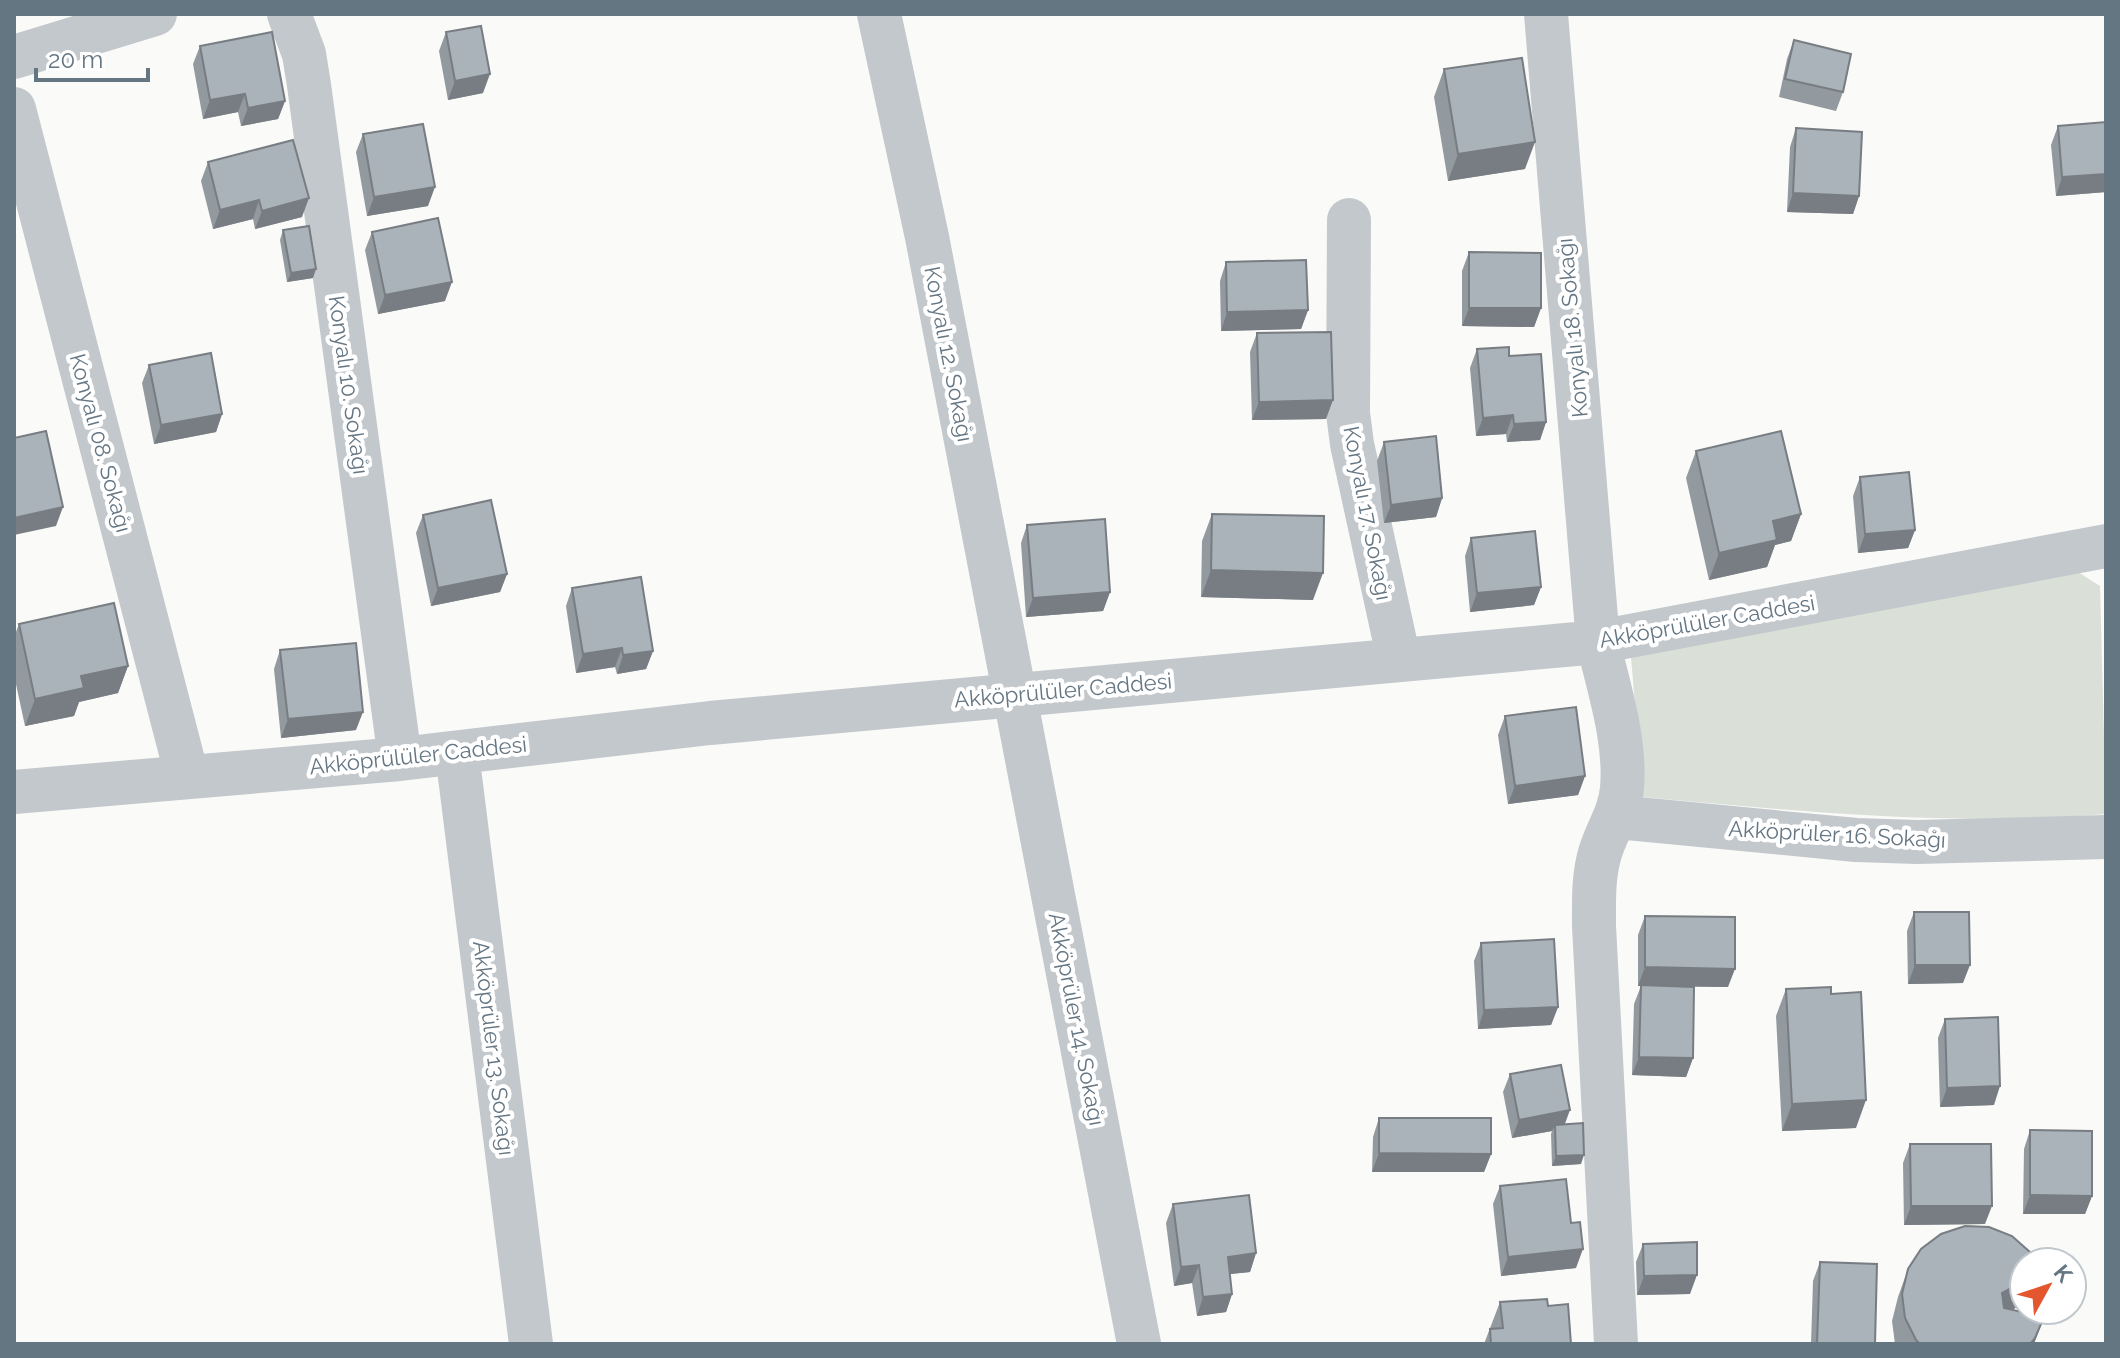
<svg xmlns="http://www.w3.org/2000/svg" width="2120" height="1358" font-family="Raleway,sans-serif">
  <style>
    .green { fill: #dadfd7 }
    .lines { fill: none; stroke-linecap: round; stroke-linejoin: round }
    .minor { stroke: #c3c8cc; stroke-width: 44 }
    .wall { fill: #929a9f }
    .shaded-wall { fill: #777d82 }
    .building { fill: #aab3b9; stroke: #777d82; stroke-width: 2 }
    .labels { text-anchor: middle; stroke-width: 8; stroke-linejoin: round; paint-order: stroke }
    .street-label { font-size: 22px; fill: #657683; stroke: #fff }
  </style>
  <rect width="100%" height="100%" fill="#fafaf8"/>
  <!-- green -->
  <path class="green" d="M2078,572L2100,586L2106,814C1952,827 1797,811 1643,797L1631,657Z"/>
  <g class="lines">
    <!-- minor -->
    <path class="minor" d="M289,14L304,54L309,85L400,759
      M879,14L927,237L1139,1344
      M1546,14L1598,642C1609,689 1626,740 1622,788C1620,813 1607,830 1600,853C1593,877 1594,901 1594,926L1616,1344
      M14,57L155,14
      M14,109L187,776
      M1349,220L1348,413L1352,444L1399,660
      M457,753L531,1344
      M14,792L400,759L710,723L1598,642L2106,546
      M1617,817L1856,840L1917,842L2106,837"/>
  </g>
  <!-- wall -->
  <path class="wall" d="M446,32L483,93L448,100L439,51Z
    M1794,40L1843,92L1836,111L1779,97L1787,59Z
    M200,46L285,101L278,119L241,126L238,112L203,119L193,64Z
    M1444,69L1525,169L1448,181L1434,97Z
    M2106,122V192L2056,196L2051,145L2058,126Z
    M1796,128L1859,196L1853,214L1787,212L1790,147Z
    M363,134L428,206L367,216L356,152Z
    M208,162L302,217L255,229L253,219L213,229L201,181Z
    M283,230L313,278L287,282L280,240Z
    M372,232L445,301L378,314L365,250Z
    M1469,252L1541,308L1534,327L1462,326V271Z
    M1226,262L1308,310L1301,329L1221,331L1220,281Z
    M1257,333L1326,419L1252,420L1250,352Z
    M1477,349L1509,356L1546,422L1540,440L1507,442L1506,434L1476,436L1470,368Z
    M149,365L222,414L216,432L154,444L142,383Z
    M1384,442L1442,498L1436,517L1384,523L1377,461Z
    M1696,451L1801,514L1791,541L1775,545L1767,567L1709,580L1686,478Z
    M1860,477L1915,530L1908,548L1858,553L1853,496Z
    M1212,514L1313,600L1201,597L1202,541Z
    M423,515L507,574L500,592L431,606L416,533Z
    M1027,525L1110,592L1103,611L1026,617L1021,543Z
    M1471,538L1541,587L1534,605L1470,612L1465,556Z
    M572,588L653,651L646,669L617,674L615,667L576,673L566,606Z
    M19,624L128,666L118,693L79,702L74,716L25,726L14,675V637Z
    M280,650L356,730L281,738L274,669Z
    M1505,716L1585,776L1578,795L1508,804L1498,735Z
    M1914,912L1963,983L1908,984L1907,931Z
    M1645,916L1728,987L1679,986L1693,1058L1686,1077L1632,1075L1634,1004L1641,986H1638V935Z
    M1481,943L1558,1007L1551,1025L1478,1029L1474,961Z
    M1786,989L1831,994L1856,1128L1782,1131L1776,1016Z
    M1945,1019L1994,1105L1940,1107L1938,1038Z
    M1510,1074L1565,1124L1581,1164L1552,1166L1551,1134L1552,1131L1512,1138L1503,1092Z
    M1379,1118L1491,1154L1484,1172H1372L1373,1137Z
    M2030,1130L2092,1196L2085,1214H2023L2024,1149Z
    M1910,1144L1985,1224L1904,1225L1903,1163Z
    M1500,1186L1571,1223L1576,1268L1501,1276L1493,1204Z
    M1173,1204L1256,1253L1250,1272L1230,1274L1232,1294L1226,1312L1197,1316L1192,1283L1174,1286L1166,1223Z
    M1643,1244L1690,1294L1637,1295L1636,1262Z
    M1820,1262L1875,1344H1811L1813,1281Z
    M2024,1262V1303L2012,1310L2034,1344H1895L1892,1321L1898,1297L1908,1269Z
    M1500,1302L1548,1306L1571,1344H1484Z"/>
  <!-- shaded-wall -->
  <path class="shaded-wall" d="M490,74L483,93L448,100L455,81Z
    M245,94L238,112L203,119L210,100Z
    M285,101L278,119L241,126L248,108Z
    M1535,142L1525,169L1448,181L1458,154Z
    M2106,174V192L2056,196L2062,177Z
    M435,187L428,206L367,216L374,197Z
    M1793,193L1859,196L1853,214L1787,212Z
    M309,198L302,217L255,229L262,211Z
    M259,200L253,219L213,229L220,210Z
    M316,269L313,278L287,282L291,273Z
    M452,282L445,301L378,314L385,295Z
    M1469,308H1541L1534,327L1462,326Z
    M1308,310L1301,329L1221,331L1227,312Z
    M1333,400L1326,419L1252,420L1259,402Z
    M222,414L216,432L154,444L161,425Z
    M1513,415L1506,434L1476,436L1483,418Z
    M1546,422L1540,440L1507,442L1514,424Z
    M1442,498L1436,517L1384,523L1391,505Z
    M63,507L56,526L14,535V518Z
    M1801,514L1791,541L1775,545L1767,567L1709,580L1719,553L1773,521Z
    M1915,530L1908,548L1858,553L1865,534Z
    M1211,570L1323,573L1313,600L1201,597Z
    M507,574L500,592L431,606L438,588Z
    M1541,587L1534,605L1470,612L1477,593Z
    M1110,592L1103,611L1026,617L1033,598Z
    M622,648L615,667L576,673L583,654Z
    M653,651L646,669L617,674L623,655Z
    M128,666L118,693L79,702L74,716L25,726L35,699L81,676Z
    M363,712L356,730L281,738L288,719Z
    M1585,776L1578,795L1508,804L1515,786Z
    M1915,965H1970L1963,983L1908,984Z
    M1645,967L1735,969L1728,987L1638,986Z
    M1558,1007L1551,1025L1478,1029L1484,1010Z
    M1639,1057L1693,1058L1686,1077L1632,1075Z
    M2000,1086L1994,1105L1940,1107L1947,1088Z
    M1866,1100L1856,1128L1782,1131L1792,1104Z
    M1570,1110L1563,1129L1555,1125L1552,1131L1512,1138L1519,1120Z
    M1379,1153L1491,1154L1484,1172H1372Z
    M1584,1155L1581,1164L1552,1166L1556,1156Z
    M2030,1195L2092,1196L2085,1214H2023Z
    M1911,1206H1992L1985,1224L1904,1225Z
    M1583,1249L1576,1268L1501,1276L1508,1257Z
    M1256,1253L1250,1272L1221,1275L1228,1257Z
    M1199,1265L1192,1283L1174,1286L1181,1267Z
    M1697,1275L1690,1294L1637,1295L1644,1276Z
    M2024,1281V1303L1992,1321L2002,1293Z
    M1232,1294L1226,1312L1197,1316L1203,1297Z
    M2044,1317L2034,1344H2030Z"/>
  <!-- building -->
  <path class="building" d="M481,26L490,74L455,81L446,32Z
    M272,32L285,101L248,108L245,94L210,100L200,46Z
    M1794,40L1851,54L1843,92L1785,79Z
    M1522,58L1535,142L1458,154L1444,69Z
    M2106,122V174L2062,177L2058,126Z
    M423,124L435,187L374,197L363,134Z
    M1796,128L1862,132L1859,196L1793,193Z
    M293,140L309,198L262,211L259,200L220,210L208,162Z
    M438,218L452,282L385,295L372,232Z
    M309,226L316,269L291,273L283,230Z
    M1469,252L1541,253V308H1469Z
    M1306,260L1308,310L1227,312L1226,262Z
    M1331,332L1333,400L1259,402L1257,333Z
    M1509,347V356L1541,354L1546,422L1514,424L1513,415L1483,418L1477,349Z
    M211,353L222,414L161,425L149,365Z
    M46,431L63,507L14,518V438Z
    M1781,431L1801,514L1773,521L1777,540L1719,553L1696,451Z
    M1436,436L1442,498L1391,505L1384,442Z
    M1909,472L1915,530L1865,534L1860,477Z
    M491,500L507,574L438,588L423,515Z
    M1212,514L1324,516L1323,573L1211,570Z
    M1105,519L1110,592L1033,598L1027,525Z
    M1535,531L1541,587L1477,593L1471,538Z
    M641,577L653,651L623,655L622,648L583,654L572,588Z
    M114,603L128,666L81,676L84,688L35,699L19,624Z
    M356,643L363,712L288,719L280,650Z
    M1576,707L1585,776L1515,786L1505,716Z
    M1914,912H1969L1970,965H1915Z
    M1645,916L1735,917V969L1645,967Z
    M1554,939L1558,1007L1484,1010L1481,943Z
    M1641,985L1694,987L1693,1058L1639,1057Z
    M1831,987V994L1861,992L1866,1100L1792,1104L1786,989Z
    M1998,1017L2000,1086L1947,1088L1945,1019Z
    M1561,1065L1570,1110L1519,1120L1510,1074Z
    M1379,1118H1491V1154L1379,1153Z
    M1583,1123L1584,1155L1556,1156L1555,1125Z
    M2030,1130L2092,1131V1196L2030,1195Z
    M1910,1144H1991L1992,1206H1911Z
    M1566,1179L1571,1223L1580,1222L1583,1249L1508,1257L1500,1186Z
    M1249,1195L1256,1253L1228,1257L1232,1294L1203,1297L1199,1265L1181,1267L1173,1204Z
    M1965,1226L1989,1227L2012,1236L2031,1253L2037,1262H2024V1281L2002,1293L2004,1308L2044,1317L2035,1338L2030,1344H1920L1916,1340L1905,1318L1902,1294L1908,1269L1921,1249L1941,1234Z
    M1697,1242V1275L1644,1276L1643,1244Z
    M1820,1262L1877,1264L1875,1344H1817Z
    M1547,1299L1548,1306L1568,1304L1571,1344H1491L1490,1329L1503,1328L1500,1302Z"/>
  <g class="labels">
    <!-- street labels -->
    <g class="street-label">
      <text transform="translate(1572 328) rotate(-95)" y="8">Konyalı 18. Sokağı</text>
      <text transform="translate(949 354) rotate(79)" y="8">Konyalı 12. Sokağı</text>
      <text transform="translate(349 385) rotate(82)" y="8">Konyalı 10. Sokağı</text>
      <text transform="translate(101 443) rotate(75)" y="8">Konyalı 08. Sokağı</text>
      <text transform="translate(1368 513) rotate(79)" y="8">Konyalı 17. Sokağı</text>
      <text transform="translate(1707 621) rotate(-10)" y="8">Akköprülüler Caddesi</text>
      <text transform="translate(1063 690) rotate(-5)" y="8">Akköprülüler Caddesi</text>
      <text transform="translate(418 755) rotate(-6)" y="8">Akköprülüler Caddesi</text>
      <text transform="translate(1837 834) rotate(3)" y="8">Akköprüler 16. Sokağı</text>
      <text transform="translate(1077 1019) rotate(79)" y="8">Akköprüler 14. Sokağı</text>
      <text transform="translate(494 1048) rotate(83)" y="8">Akköprüler 13. Sokağı</text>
    </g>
  </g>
  <!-- border -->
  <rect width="2120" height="1358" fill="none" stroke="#657683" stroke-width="32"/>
  <!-- north arrow -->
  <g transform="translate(2048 1286) rotate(50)"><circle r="38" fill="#ffffff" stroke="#c1c8cd" stroke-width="2"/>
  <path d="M0-6L14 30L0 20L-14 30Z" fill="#e4572e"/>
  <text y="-12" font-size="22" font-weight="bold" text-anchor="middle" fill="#657683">K</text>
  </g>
  <!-- scale -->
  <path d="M36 68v12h112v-12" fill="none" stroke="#657683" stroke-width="4"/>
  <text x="48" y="68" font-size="24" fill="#657683" stroke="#ffffff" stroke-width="6" paint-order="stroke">20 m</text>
</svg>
